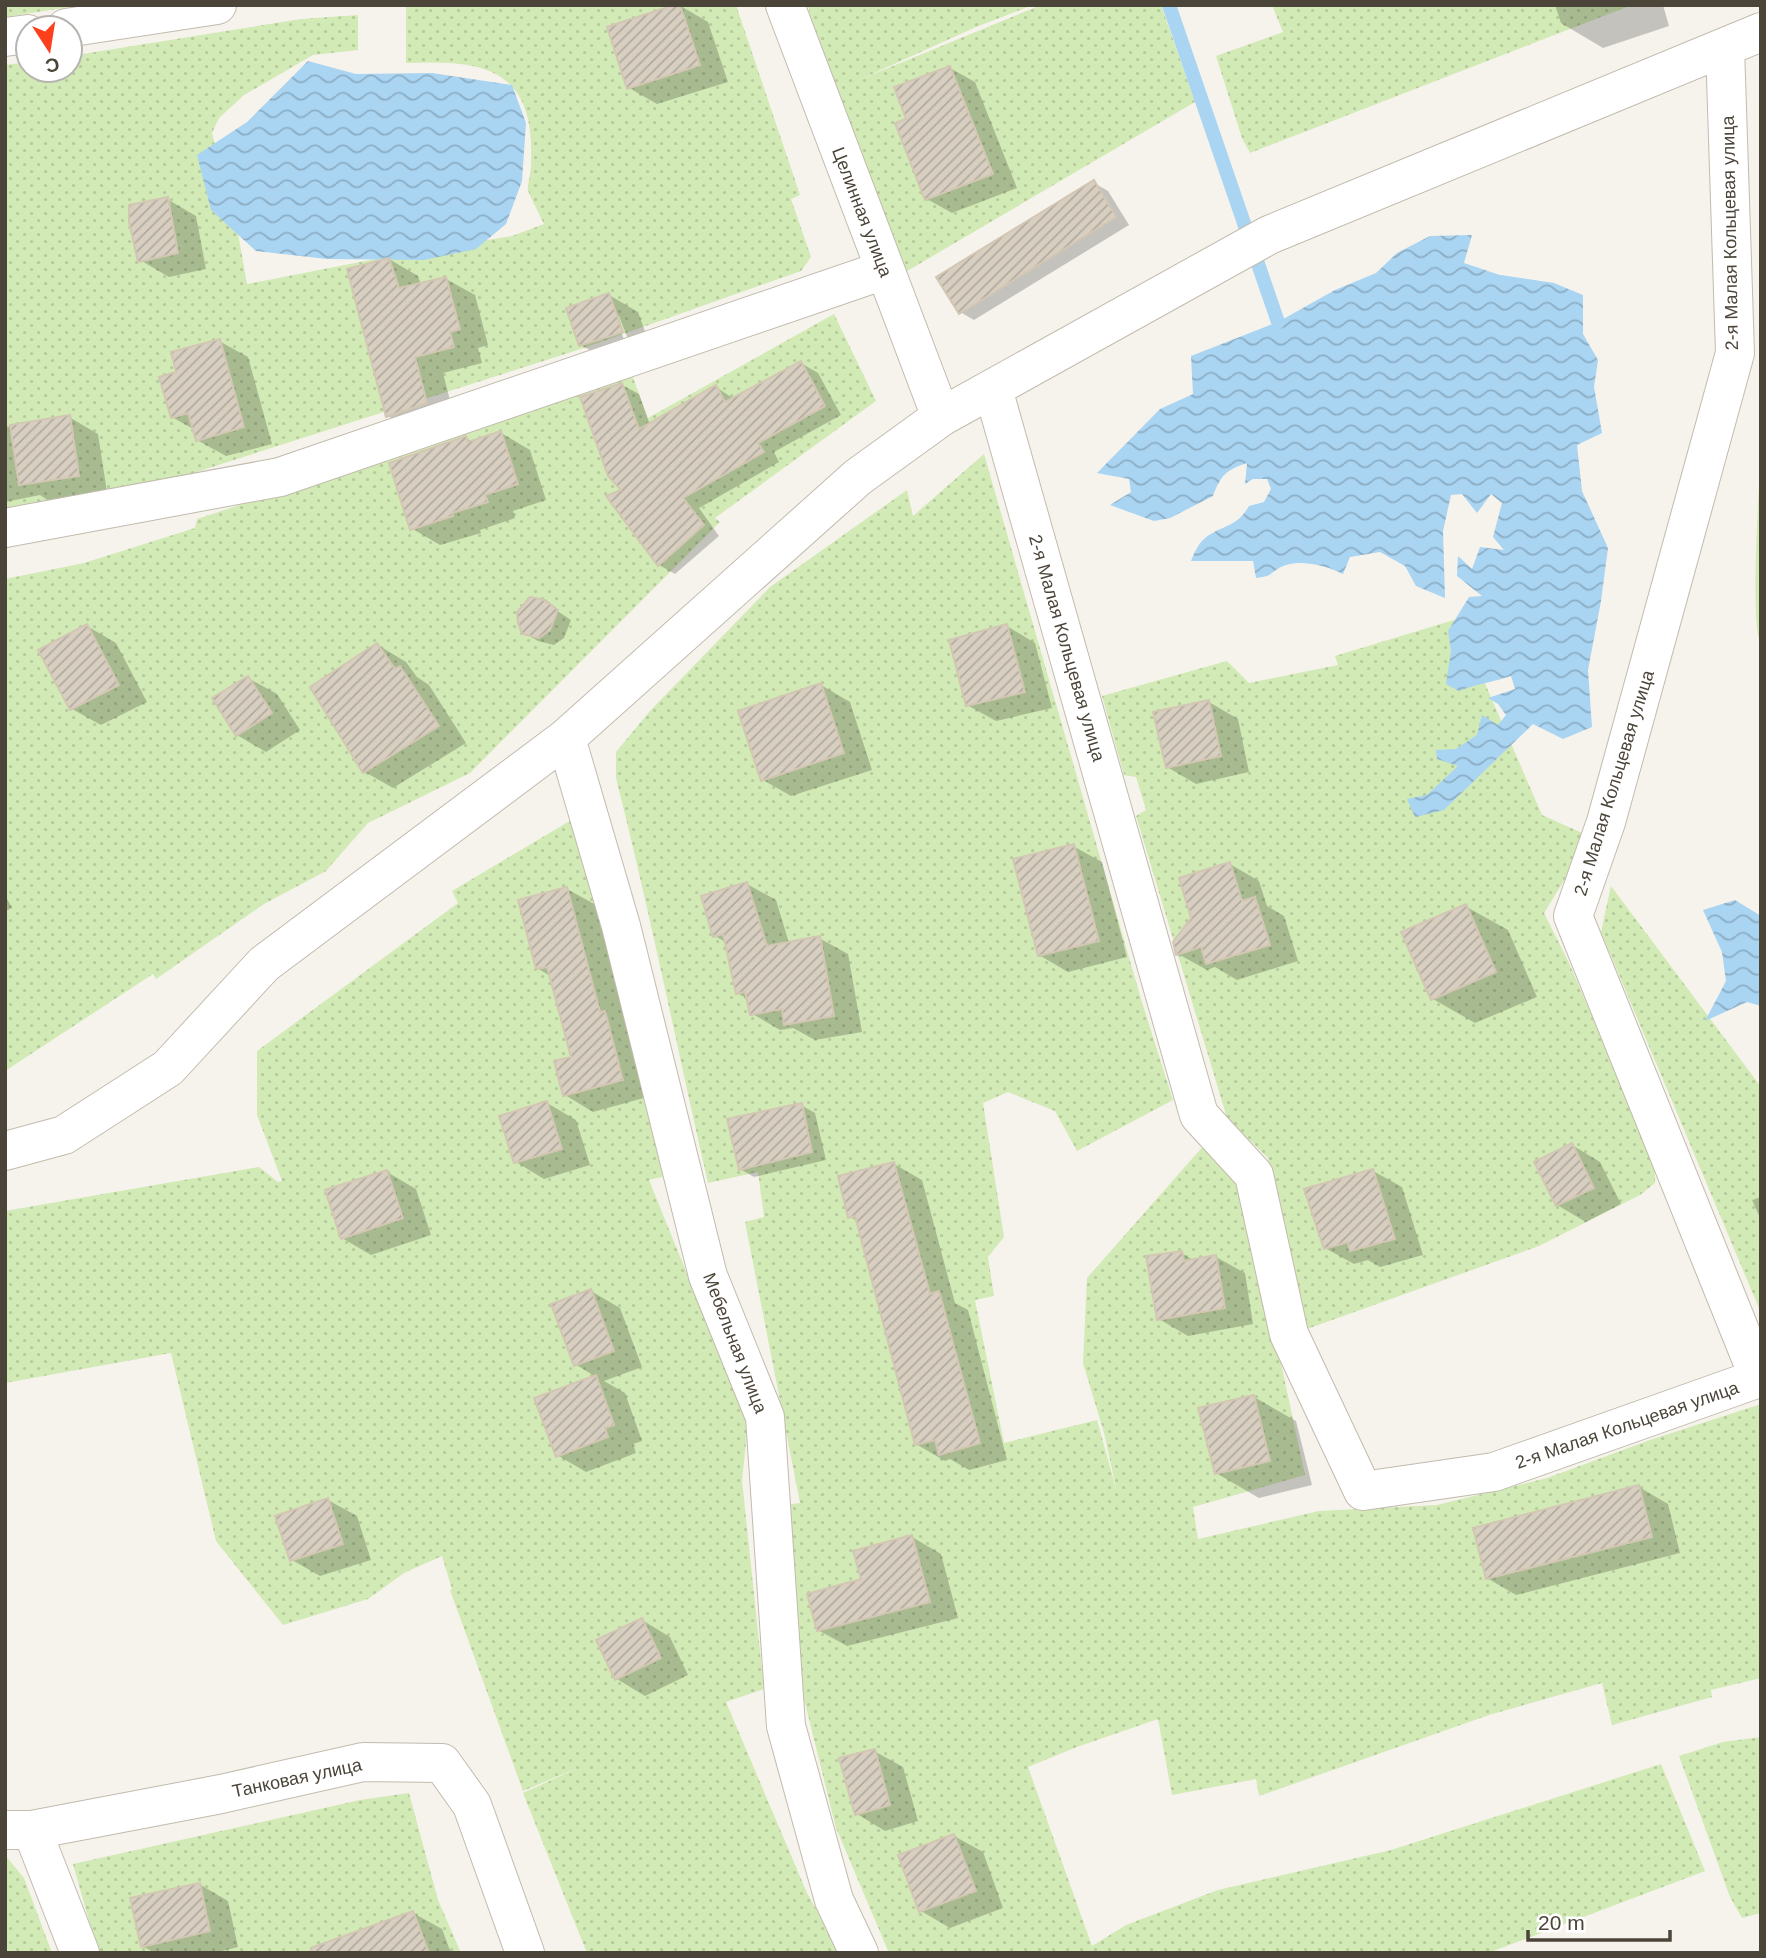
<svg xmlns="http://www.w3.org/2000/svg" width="1766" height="1958" font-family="Arial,sans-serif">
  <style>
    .garden { fill: url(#garden-dots) }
    .water { fill: url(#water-waves) }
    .shadow { fill: #0003; fill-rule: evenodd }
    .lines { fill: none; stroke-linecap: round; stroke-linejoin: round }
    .stream { stroke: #a9d4f2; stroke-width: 14 }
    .building { fill: url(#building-hatch); stroke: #d3c7b4; stroke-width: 2 }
    .minor-casing { stroke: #c2bbae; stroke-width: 40 }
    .minor { stroke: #fff; stroke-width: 38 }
    .labels { text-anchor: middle; stroke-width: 6; stroke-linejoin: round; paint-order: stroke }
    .street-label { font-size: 18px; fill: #4b4439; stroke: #fff }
  </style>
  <defs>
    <pattern id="garden-dots" width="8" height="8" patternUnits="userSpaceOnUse" patternTransform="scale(1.75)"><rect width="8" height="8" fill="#d2eab5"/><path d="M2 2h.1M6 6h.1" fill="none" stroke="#b6ca9c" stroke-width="1.8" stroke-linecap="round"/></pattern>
    <pattern id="water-waves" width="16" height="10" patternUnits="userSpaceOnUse" patternTransform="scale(1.75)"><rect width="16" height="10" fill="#a9d4f2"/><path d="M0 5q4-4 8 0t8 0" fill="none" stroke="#8caec5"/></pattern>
    <pattern id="building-hatch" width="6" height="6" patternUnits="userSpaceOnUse" patternTransform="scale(1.75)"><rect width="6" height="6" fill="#d8cfc1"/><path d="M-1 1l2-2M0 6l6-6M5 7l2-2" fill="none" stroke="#b1aa9e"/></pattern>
  </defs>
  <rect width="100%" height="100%" fill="#f6f3ec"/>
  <!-- garden -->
  <path class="garden" d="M5,5H83L5,17Z
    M406,5H736L800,195L791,199L811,257L801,271L581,349L137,491L5,516V65L28,62V70H70V56L301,19L358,15V50L313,55L244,95L219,118L212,133L239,239L247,284L396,255L512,236L544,224C541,217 529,195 528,190C527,185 530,178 530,174C532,163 531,152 531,142C527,62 470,61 406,63Z
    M808,5H1033L976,27L859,80L1041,5H1161L1195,102L897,277L826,94Z
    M1272,5H1632L1250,153L1242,138L1216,56L1283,32Z
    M834,314L876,401L715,518L720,522L470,773L368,823L326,871L264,904L156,979L153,974L5,1071V579L84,563L195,528L197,519L356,467L628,364L648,418Z
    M1761,446V644C1749,624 1760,479 1761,446Z
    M984,454L1141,999L1173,1100L1077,1151L1055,1111L1008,1092L983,1103L1004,1237L988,1257L994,1296L975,1300L1004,1443L1097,1420L1117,1492L1104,1433L1083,1363L1087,1278L1205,1144L1244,1191L1305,1475L1193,1507L1198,1539L1319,1511L1437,1505L1547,1478L1650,1440L1761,1404V1678L1711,1690L1712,1697L1612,1725L1602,1683L1489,1715L1259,1796L1256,1779L1172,1795L1158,1719L1077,1747L1028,1767L1092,1946L1126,1925L1218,1890L1391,1850L1661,1764L1705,1871L1488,1953H889L836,1828L797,1671L774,1506L800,1503L745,1222L764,1217L758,1172L708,1183C677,1048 650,912 616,778V752L650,711L770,587L907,490L913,516Z
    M1457,619L1542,815L1591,837L1544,913L1569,963L1655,1162V1183L1640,1195L1539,1246L1307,1329L1268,1158L1227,1118L1136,816L1146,810L1136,777L1124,775L1102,696L1227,661L1249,683L1338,665L1335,656Z
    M578,816L666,1176L649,1180L748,1424L742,1480L764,1689L726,1702L807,1893L841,1953H587L523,1793L580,1767L523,1791L450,1590L452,1589L442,1556L404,1573L368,1599L283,1625L216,1541L171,1353L5,1383V1211L259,1167L278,1182L282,1181L257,1115V1051L458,903L452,891Z
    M1611,886L1761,1087V1313L1601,932Z
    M1761,1737V1913L1742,1918L1730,1897L1679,1756L1723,1742Z
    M409,1793L438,1900L461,1953H98L73,1864L360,1800Z
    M5,1855L24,1878L52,1953H5Z"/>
  <!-- water -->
  <path class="water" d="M308,61L356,74L432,73L512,85L526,123L522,181L506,224L476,249L424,260L327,259L256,251L211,210L197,155L247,122Z
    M1472,235L1464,263L1500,275L1554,283L1583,295V334L1598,360L1594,387L1602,433L1577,445L1582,491L1608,548L1601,601L1588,670L1592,727L1563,739L1533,724L1444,810L1415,817L1407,799L1427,795L1458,766L1437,759L1436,750L1456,749L1477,735L1482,715L1498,725L1506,715L1498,704L1488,698L1515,689L1511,676C1493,682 1477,684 1459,691L1446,684L1451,651L1448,631L1469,597L1482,596L1457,576L1458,556L1472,569L1480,547L1504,550L1493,537L1502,503L1491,494L1477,513L1462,494L1451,495L1443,531L1445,598L1416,586L1405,566L1380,552L1350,557L1343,574C1328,566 1298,558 1281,567C1268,574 1273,576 1256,578L1253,561H1191C1194,554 1197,546 1203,540C1219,525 1236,529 1249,506L1264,502L1271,489L1267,479H1253L1245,484L1247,463C1226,470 1221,475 1213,496L1170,518L1154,521L1110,505L1131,492L1129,479L1097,473L1160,409L1193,394L1191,356L1278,322L1335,290L1376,273L1397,253L1430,236Z
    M1735,900L1761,916V1006L1747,1002L1705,1021L1726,981L1722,952L1703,910Z"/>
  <!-- shadow -->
  <path class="shadow" d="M679,5L708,22L728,82L657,104L629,88Z
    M1555,5H1663L1669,26L1603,48L1561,23Z
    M950,68L975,82L1017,188L952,213L927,199L909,120Z
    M1094,183L1108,191L1129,225L974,320L960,312Z
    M167,199L196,216L206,269L169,277L140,260L128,207Z
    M389,259L418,276L421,285L446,279L475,295L488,345L478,348L482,363L443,373L455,420L417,433L388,416Z
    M609,295L638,312L651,348L610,362L581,345ZM616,316H619L628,339L624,340Z
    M219,341L248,357L272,444L226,456L197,440L193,429L172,417L178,373Z
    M801,363L818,373L841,415L774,452L779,462L699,508L719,536L675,574L659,565L624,490L622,385L639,394L650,425L716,387L734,399Z
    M69,417L98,434L107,492L49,501L40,495L5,502V427Z
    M501,433L530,450L546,500L513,511L515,518L480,530L481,533L440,545L411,528L466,438L473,442Z
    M544,602L571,620L564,638L554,645L538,641L524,633Z
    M87,626L116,643L147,702L101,725L72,709Z
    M1007,626L1035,643L1052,708L996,721L967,705Z
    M378,645L406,662L417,677L429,685L466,743L393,788L365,772Z
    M248,678L277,694L300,730L266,752L237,735Z
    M821,685L850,702L872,770L791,796L763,780Z
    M1209,702L1238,719L1249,772L1196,784L1167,767Z
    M1073,846L1102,862L1127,957L1068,972L1039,955Z
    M1230,864L1259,881L1267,906L1284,916L1298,961L1237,980L1215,967L1207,970L1178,954Z
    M747,884L776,900L789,943L819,938L848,954L862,1032L815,1040L793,1028L780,1030L751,1013L748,999L737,993L727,943L715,936Z
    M567,889L596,905L627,1025L651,1096L593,1112L565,1095L573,1058L552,977L537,968Z
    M5,895L12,908L5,911Z
    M1465,906L1508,930L1537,997L1475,1023L1433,999Z
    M547,1103L576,1120L590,1165L544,1179L516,1162Z
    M801,1105L815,1113L826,1160L754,1177L740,1169Z
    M1572,1145L1600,1162L1621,1204L1586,1222L1557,1205Z
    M894,1164L922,1180L955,1303L968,1310L1007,1460L969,1470L950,1459L945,1461L916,1444L859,1222L850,1217Z
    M1373,1171L1402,1187L1423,1255L1380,1267L1368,1260L1354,1264L1325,1248Z
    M387,1172L416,1189L431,1235L371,1255L342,1238Z
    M1761,1197V1220L1752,1200Z
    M1181,1253L1195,1261L1216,1257L1245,1273L1253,1324L1188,1336L1159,1319Z
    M591,1291L620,1308L642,1367L604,1381L625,1393L642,1441L633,1444L636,1453L586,1472L557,1455L596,1377L575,1364Z
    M1254,1397L1296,1421L1312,1485L1259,1498L1216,1473Z
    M1639,1487L1668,1504L1680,1553L1516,1595L1487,1578Z
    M328,1500L357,1516L371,1560L320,1576L292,1560Z
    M912,1537L941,1554L958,1618L847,1646L818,1630L863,1581Z
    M642,1620L670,1637L688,1675L645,1696L617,1679Z
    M874,1751L903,1767L918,1821L885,1831L857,1814Z
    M954,1836L983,1852L1003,1908L950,1928L921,1911Z
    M199,1884L228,1901L238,1947L214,1953H155L142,1946Z
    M413,1913L442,1929L451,1953H360Z"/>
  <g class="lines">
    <!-- stream -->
    <path class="stream" d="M1169,5L1278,322"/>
  </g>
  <!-- building -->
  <path class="building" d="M674,5H680L700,65L627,89L607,27Z
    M950,66L993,174L925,200L895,123L906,119L894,87Z
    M1094,180L1116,217L959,314L936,277Z
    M168,197L178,253L138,262L129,222V205Z
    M389,258L399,288L446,277L460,329L450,332L454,347L415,357L427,403L386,417L347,269Z
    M609,293L623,332L579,346L566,308Z
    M220,339L244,427L196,441L188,413L171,418L159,377L176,372L171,352Z
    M801,361L825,406L758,443L764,452L683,498L704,525L658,566L606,496L621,490L608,476L580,397L622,383L639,429L716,385L725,402Z
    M70,415L79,476L19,485L10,425Z
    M501,431L518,484L485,495L488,502L452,513L453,516L410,530L389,463L466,436L468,442Z
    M530,597L545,600L558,610L550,630L539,638L522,634L518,623L517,612Z
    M87,624L119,685L70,710L38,650Z
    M1007,624L1025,692L966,706L949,640Z
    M377,643L395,669L400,666L439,726L363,773L310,687Z
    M248,676L272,713L236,736L212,698Z
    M821,683L844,753L761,781L738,711Z
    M1209,700L1221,756L1166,768L1153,712Z
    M1074,844L1099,941L1038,956L1013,859Z
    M1230,862L1242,901L1255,897L1270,945L1206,964L1201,947L1176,955L1173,942L1191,918L1179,878Z
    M747,882L767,946L820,936L834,1016L784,1025L782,1009L750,1015L745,992L736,994L723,934L713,937L701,896Z
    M567,887L600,1012L605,1011L623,1080L563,1096L554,1061L571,1057L547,967L536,969L518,900Z
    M1466,904L1496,972L1431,1000L1401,932Z
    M547,1101L562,1149L514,1163L499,1116Z
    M802,1103L812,1152L739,1170L727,1119Z
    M1572,1143L1594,1188L1556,1206L1534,1162Z
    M894,1162L930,1294L939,1291L980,1443L939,1455L935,1440L915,1445L855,1216L848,1218L838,1176Z
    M1373,1169L1395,1239L1350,1251L1348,1242L1324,1249L1304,1189Z
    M387,1170L403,1218L341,1239L325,1190Z
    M1182,1251L1184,1261L1216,1255L1225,1308L1157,1320L1146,1256Z
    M591,1289L614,1351L574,1366L551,1304Z
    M596,1375L614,1425L605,1428L608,1437L556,1457L534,1398Z
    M1254,1395L1270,1461L1215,1474L1198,1408Z
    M1639,1485L1652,1537L1486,1579L1473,1528Z
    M328,1498L343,1544L290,1561L275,1516Z
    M912,1535L930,1602L817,1631L807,1594L861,1579L853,1551Z
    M642,1618L661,1658L615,1680L596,1640Z
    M875,1749L890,1805L855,1815L839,1758Z
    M954,1834L976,1891L919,1912L898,1855Z
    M200,1883L210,1931L141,1947L130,1898Z
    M413,1911L429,1953H312L311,1948Z"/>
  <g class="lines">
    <defs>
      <path id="minor" d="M785,5L941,417
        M66,28L217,5
        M5,37L28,34
        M993,389L1199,1115L1254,1175L1289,1334L1363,1491L1494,1472L1759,1378L1573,916L1606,822L1735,353L1725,47
        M5,528L280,477L884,270
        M566,738L621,926L708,1276L765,1417L786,1726L834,1900L859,1953
        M5,1151L64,1135L168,1068L264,964L566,738L858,477L941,417L1269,235L1761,32
        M5,1830H32L80,1953
        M32,1830L221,1794L363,1762L442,1763L472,1805L525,1953"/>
    </defs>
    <!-- minor casing -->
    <use href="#minor" class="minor-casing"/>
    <!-- minor -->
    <use href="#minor" class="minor"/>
  </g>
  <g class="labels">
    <!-- street labels -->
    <g class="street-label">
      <text transform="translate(862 212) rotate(69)" y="6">Целинная улица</text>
      <text transform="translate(1730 233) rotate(-91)" y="6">2-я Малая Кольцевая улица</text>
      <text transform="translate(1067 648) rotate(74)" y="6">2-я Малая Кольцевая улица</text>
      <text transform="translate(1614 783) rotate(-73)" y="6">2-я Малая Кольцевая улица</text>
      <text transform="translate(735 1343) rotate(69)" y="6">Мебельная улица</text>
      <text transform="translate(1627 1425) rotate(-19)" y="6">2-я Малая Кольцевая улица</text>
      <text transform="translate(297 1778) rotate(-12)" y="6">Танковая улица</text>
    </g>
  </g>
  <!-- border -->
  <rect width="1766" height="1958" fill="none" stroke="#4b4439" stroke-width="14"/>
  <!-- north arrow -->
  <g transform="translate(49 49) rotate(168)"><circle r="33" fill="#ffffff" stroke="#b7b4b0" stroke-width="2"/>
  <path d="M0-5L12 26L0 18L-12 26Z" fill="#fc3f1d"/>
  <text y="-10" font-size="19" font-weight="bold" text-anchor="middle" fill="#4b4439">С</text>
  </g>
  <!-- scale -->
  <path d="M1528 1930v10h142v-10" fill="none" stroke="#4b4439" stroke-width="3.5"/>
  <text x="1538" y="1930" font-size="21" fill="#4b4439" stroke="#ffffff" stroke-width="5" paint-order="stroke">20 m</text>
</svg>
